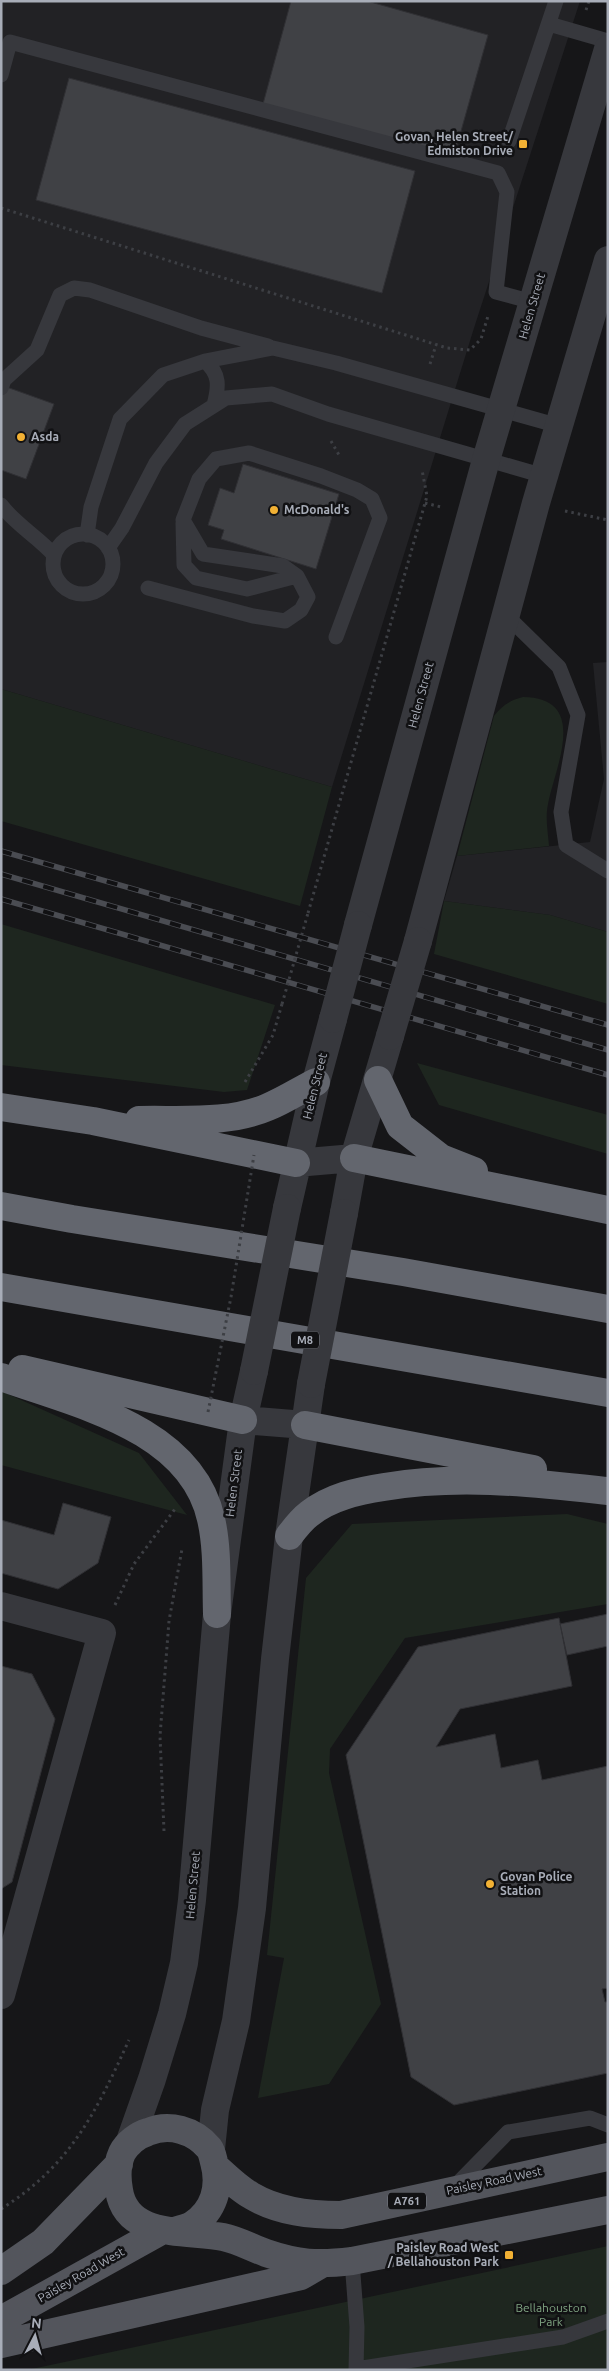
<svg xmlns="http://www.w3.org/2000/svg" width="609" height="2371" font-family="Ubuntu,sans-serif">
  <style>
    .built { fill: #222225 }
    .green { fill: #1e261f }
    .building { fill: #404145; stroke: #303034 }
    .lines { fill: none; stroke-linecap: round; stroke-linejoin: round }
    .path { stroke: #3d3f44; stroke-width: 3; stroke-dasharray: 2.5 4; stroke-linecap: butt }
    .service { stroke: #37383d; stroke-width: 15 }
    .minor { stroke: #37383d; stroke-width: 28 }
    .tertiary { stroke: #37383d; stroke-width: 28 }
    .primary { stroke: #53555c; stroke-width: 28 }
    .motorway { stroke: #63666e; stroke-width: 28 }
    .rail-casing { stroke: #4a4c52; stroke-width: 5.5 }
    .rail { stroke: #111113; stroke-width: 4; stroke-dasharray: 11; stroke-linecap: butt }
    .path-bridge { stroke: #3d3f44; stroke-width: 3; stroke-dasharray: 2.5 4; stroke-linecap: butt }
    .tertiary-bridge { stroke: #37383d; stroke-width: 28 }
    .poi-dot { fill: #f2b134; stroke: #111113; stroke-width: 2 }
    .labels { text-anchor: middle; stroke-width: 5; stroke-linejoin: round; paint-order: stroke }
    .shield { fill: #111113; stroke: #7b7e86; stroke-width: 1 }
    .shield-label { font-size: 11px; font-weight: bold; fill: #a8adb8 }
    .poi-label { font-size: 12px; font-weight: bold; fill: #a8adb8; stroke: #111113; text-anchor: start }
    .street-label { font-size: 12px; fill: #a8adb8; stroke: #111113 }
    .park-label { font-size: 12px; fill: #7fa381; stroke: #111113 }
  </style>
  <rect width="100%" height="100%" fill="#161618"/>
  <!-- built -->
  <path class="built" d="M1,1H580L474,328L332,787L1,689Z
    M608,662V932L550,915L444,901L457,856L590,842L604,779L593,663Z"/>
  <!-- green -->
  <path class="green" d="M1,689L332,787L300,906L1,821Z
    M523,697C590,698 555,767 548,804C545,818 548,832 549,846L457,856L494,716C502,706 510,700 523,697Z
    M444,901L550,915L608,932V1004L434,954Z
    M1,924L275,1005L247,1090L224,1092L1,1065Z
    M417,1063L608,1115V1154L439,1105Z
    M1,1391L139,1453L187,1515L1,1465Z
    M567,1514L608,1524V1604L405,1638L330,1749L329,1773L381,2004L329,2084L258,2098L284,1958L267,1955L306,1578L352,1524Z
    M608,2246V2370H27Z"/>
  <!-- building -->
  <path class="building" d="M291,1H367L488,35L454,156L263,104Z
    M69,78L415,171L382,293L36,200Z
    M1,385L54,404L26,479L1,470Z
    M243,464L339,494L316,569L221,539L224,530L208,525L220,488L234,493Z
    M63,1503L111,1517L98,1563L58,1589L1,1573V1520L54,1535Z
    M608,1614V1646L567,1655L560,1624Z
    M559,1618L572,1686L460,1709L436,1747L495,1734L501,1768L538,1760L542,1780L608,1766V1988L602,1989L605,2002H608V2073L454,2105L411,2077L346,1755L418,1647Z
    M1,1666L32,1674L55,1719L12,1882L1,1889Z"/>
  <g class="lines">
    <!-- path -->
    <path class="path" d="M586,10L589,1
      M1,208L447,348L470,350L481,339L488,316
      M430,364L436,345
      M331,441L339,455
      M425,503L441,507
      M565,511L608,520
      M308,913L427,496L422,470
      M245,1082L273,1035L282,1004
      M115,1605L134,1564L175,1509
      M164,1831L160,1736L169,1621L182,1549
      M1,2209C71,2165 96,2112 129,2040"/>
    <!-- service -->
    <path class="service" d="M549,24L608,41
      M1,75L10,42L498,173L507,192L496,292L533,302
      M509,141L556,1
      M205,361C220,374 219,386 214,405
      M1,388L4,380L37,350L60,295L74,288L90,290L201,328L268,346
      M1,505C15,524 38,537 54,555
      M183,523L184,565L196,578L247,589L297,576
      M53 564a30 30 0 1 1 60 0a30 30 0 1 1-60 0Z
      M87,535L91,507L120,419L163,375L205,361L273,348L336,363L559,426
      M108,548L122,528L156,463L185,424L226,398L272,394L328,414L544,476
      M148,588L253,616L285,621L301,610L308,597L297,576L283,566L203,554L183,520L199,479L216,459L249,453L321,476L357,490L372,499L380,518L336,637
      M506,615L559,667L578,715L561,812L566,845L608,871
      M454,2187L508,2132L590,2118L608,2125
      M352,2261L357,2327L356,2370
      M356,2369L563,2337L608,2321"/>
    <!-- minor -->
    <path class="minor" d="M1,1606L102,1633L1,1995"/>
    <!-- tertiary -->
    <path class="tertiary" d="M358,925L486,460L608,49
      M418,941L536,503L608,260
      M296,1163L354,1158
      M287,1208L316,1082L333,1019
      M344,1213L354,1158L390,1036
      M243,1420L305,1425
      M129,2144L152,2079L172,2014L184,1963L192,1900L217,1614L243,1420L254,1371
      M211,2149L215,2110L236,2021L252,1908L275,1659L289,1536L311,1384"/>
    <!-- primary -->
    <path class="primary" d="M216,2167C227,2177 239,2189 252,2196C279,2212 311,2215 341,2215L608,2157
      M174,2231C179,2229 187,2228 192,2225C214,2211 221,2187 214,2162C213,2158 212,2152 209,2148C194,2130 169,2123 148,2132C138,2135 127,2143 122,2153C117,2164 117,2179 119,2190C126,2239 187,2230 223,2237C238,2240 252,2248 266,2253C298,2264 318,2265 352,2261L608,2210
      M1,2271L43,2242L119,2164
      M1,2320L161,2231
      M1,2344L301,2276L320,2265"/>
    <!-- motorway -->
    <path class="motorway" d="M378,1080L400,1126L441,1158L474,1171
      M1,1107L93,1121L296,1163
      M139,1120C181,1119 229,1124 268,1107C285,1100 300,1090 316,1082
      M354,1158L608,1210
      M1,1206L72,1219L403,1272L608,1309
      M1,1287L608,1393
      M22,1369L243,1420
      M1,1377C76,1404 191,1428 211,1519C218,1549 216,1583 217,1614
      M305,1425L533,1469
      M289,1536C295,1528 301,1520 309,1514C330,1497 358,1491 384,1487C459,1474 533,1483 608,1491"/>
    <defs>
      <path id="rail" d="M1,851L608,1025
        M1,874L608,1050
        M1,899L608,1075"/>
    </defs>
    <!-- rail casing -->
    <use href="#rail" class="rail-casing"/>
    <!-- rail -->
    <use href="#rail" class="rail"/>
    <!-- path-bridge -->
    <path class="path-bridge" d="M282,1004L308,913
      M208,1412L231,1297L254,1155"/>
    <!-- tertiary-bridge -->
    <path class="tertiary-bridge" d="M333,1019L358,925
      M390,1036L418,941
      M254,1371L287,1208
      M311,1384L344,1213"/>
  </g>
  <!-- markers -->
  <g class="poi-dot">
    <rect x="518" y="139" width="10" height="10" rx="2.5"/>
    <circle cx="21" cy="437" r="5"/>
    <circle cx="274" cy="510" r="5"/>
    <circle cx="490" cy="1884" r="5"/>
    <rect x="504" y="2250" width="10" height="10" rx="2.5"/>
  </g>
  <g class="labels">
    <!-- shield labels -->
    <g class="shield">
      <rect x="291" y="1331.5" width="28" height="17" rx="4"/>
      <rect x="388" y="2192.5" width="38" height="17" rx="4"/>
    </g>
    <g class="shield-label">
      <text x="305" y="1344">M8</text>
      <text x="407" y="2205">A761</text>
    </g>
    <!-- poi labels -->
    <g class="poi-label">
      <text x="513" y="141" text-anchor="end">Govan, Helen Street/<tspan x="513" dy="14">Edmiston Drive</tspan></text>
      <text x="31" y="441">Asda</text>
      <text x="284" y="514">McDonald's</text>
      <text x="500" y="1881">Govan Police<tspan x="500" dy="14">Station</tspan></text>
      <text x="499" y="2252" text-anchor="end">Paisley Road West<tspan x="499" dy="14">/ Bellahouston Park</tspan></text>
    </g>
    <!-- street labels -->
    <g class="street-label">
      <text transform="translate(532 306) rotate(-74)" y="4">Helen Street</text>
      <text transform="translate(421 695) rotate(-75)" y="4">Helen Street</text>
      <text transform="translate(315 1086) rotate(-76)" y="4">Helen Street</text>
      <text transform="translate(234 1483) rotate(-83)" y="4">Helen Street</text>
      <text transform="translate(193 1885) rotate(-85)" y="4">Helen Street</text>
      <text transform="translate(494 2181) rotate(-12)" y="4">Paisley Road West</text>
      <text transform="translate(81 2275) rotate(-30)" y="4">Paisley Road West</text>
    </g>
    <!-- park labels -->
    <g class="park-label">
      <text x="551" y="2312">Bellahouston<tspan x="551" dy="14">Park</tspan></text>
    </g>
  </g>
  <!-- border -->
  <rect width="609" height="2371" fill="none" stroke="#a8adb8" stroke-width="5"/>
  <!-- north arrow -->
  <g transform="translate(35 2336) rotate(6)" stroke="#111113" stroke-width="4" paint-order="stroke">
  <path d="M0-4L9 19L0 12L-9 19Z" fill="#a8adb8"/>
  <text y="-8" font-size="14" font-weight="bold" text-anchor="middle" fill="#a8adb8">N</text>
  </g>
</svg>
